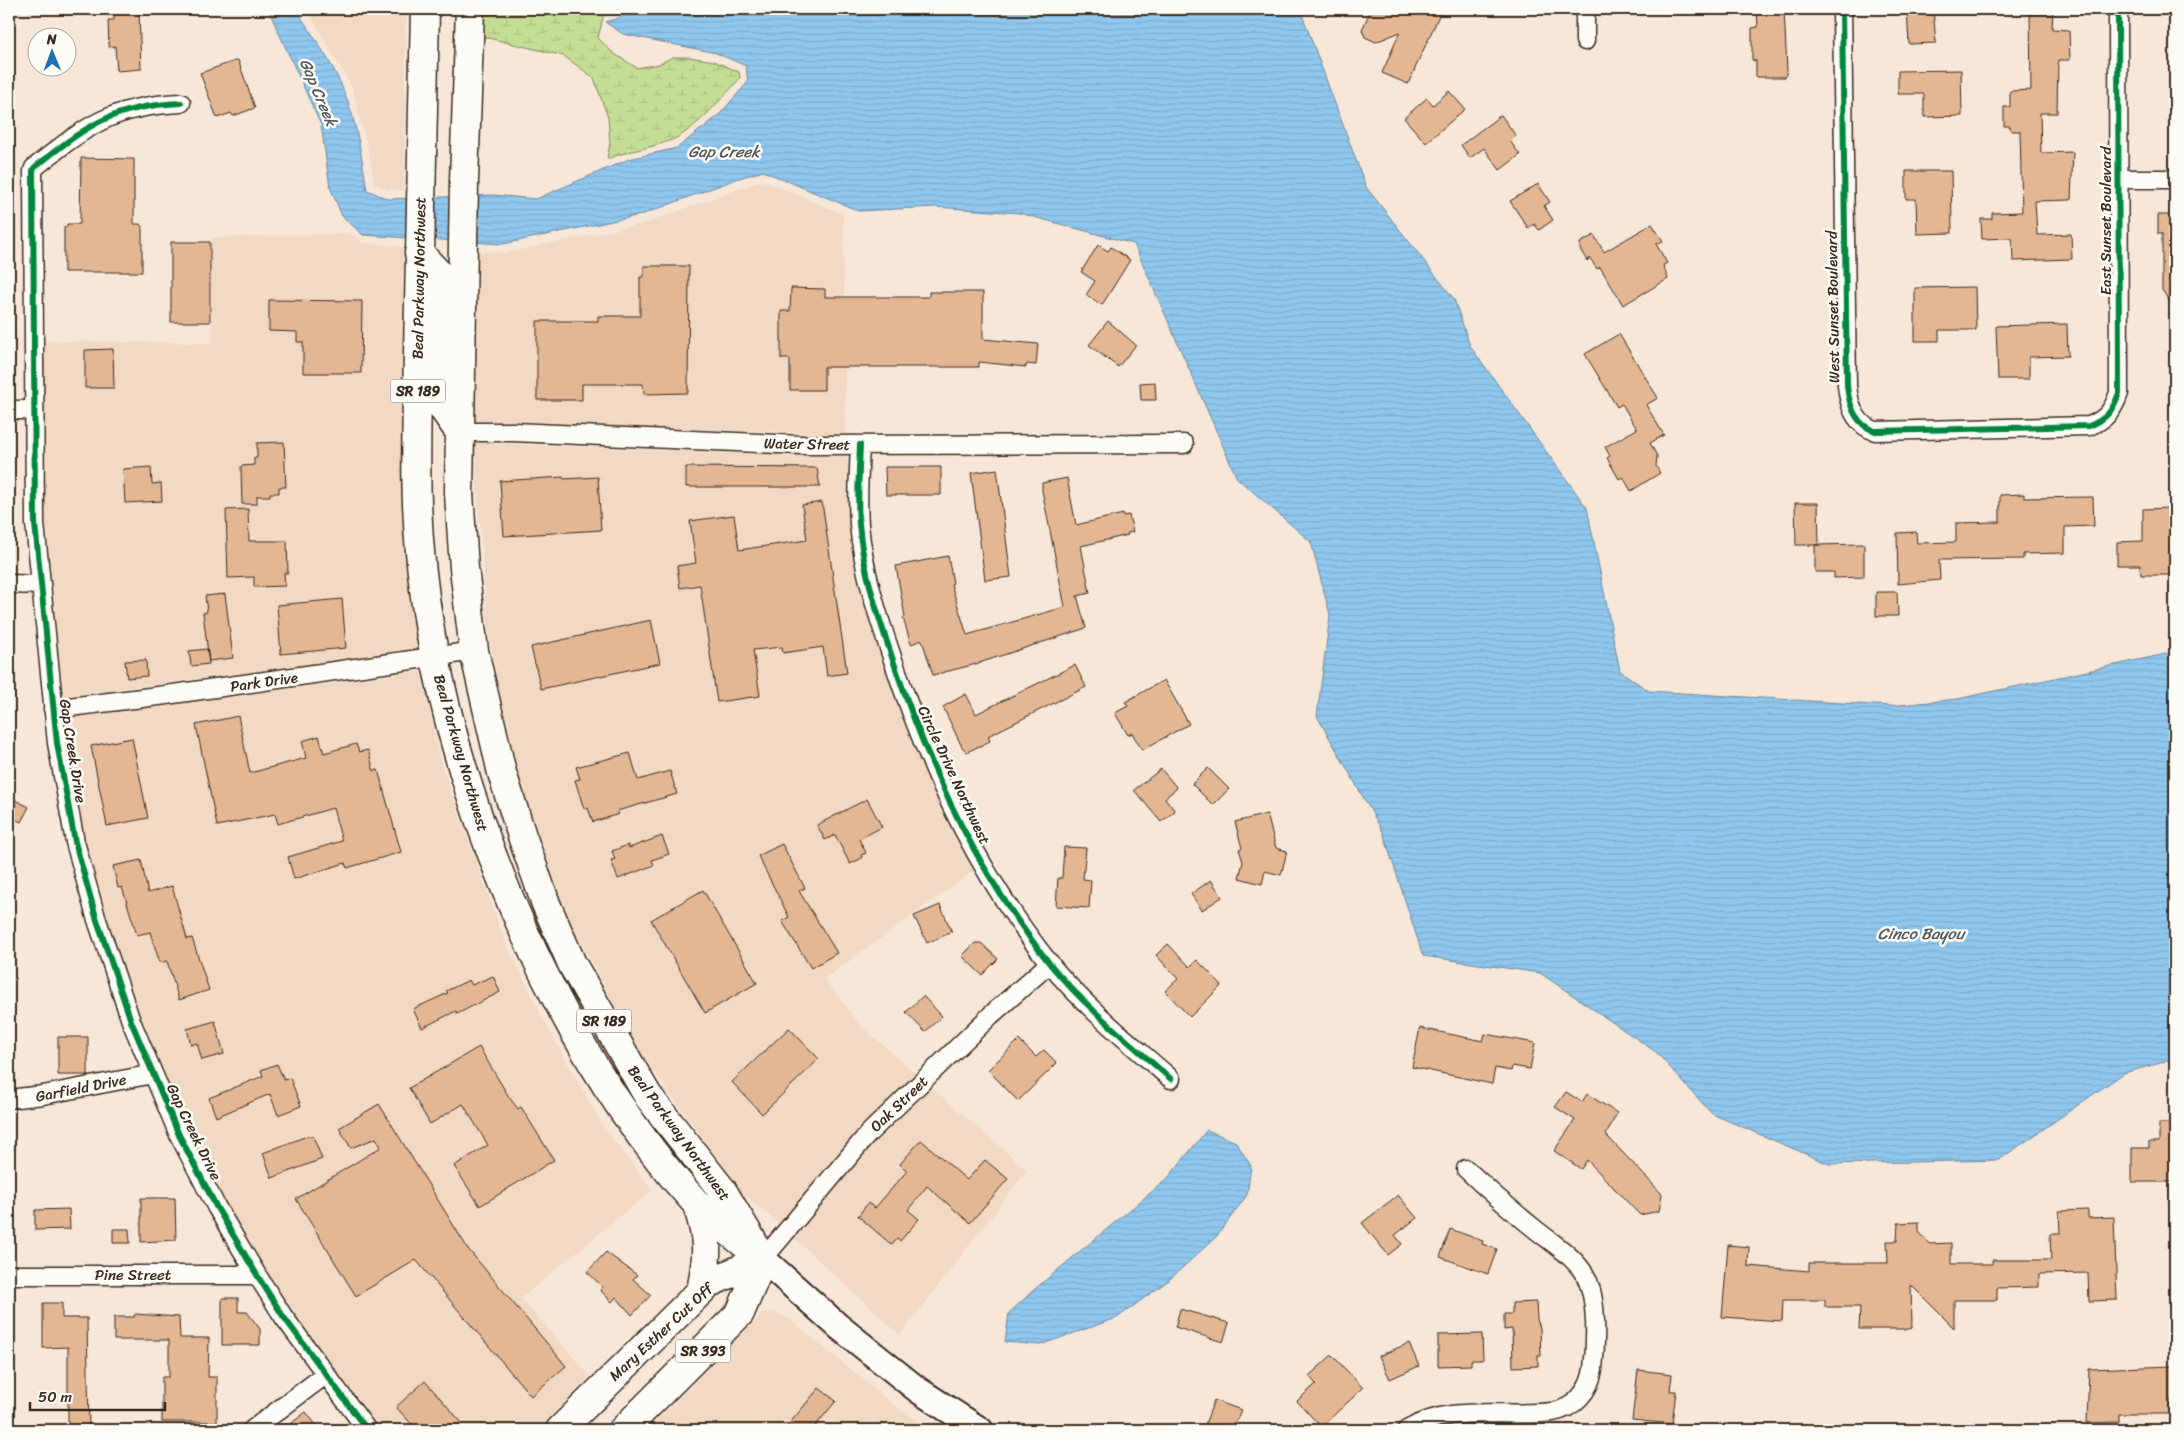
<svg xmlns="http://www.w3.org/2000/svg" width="2184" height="1439" font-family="Sriracha,sans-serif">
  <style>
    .built { fill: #f1d9c4 }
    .wetland { fill: url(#wetland-marsh); stroke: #808459 }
    .water { fill: url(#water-rules); stroke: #6e889b }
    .building { fill: #e4b794; stroke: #3b2a1e }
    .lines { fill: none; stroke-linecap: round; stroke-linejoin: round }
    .minor-casing { stroke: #3b2a1e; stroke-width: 21 }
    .secondary-casing { stroke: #3b2a1e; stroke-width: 29 }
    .primary-casing { stroke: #3b2a1e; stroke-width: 31 }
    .minor { stroke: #fdfcf7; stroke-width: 18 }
    .secondary { stroke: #fdfcf7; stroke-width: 25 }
    .primary { stroke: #fdfcf7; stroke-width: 28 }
    .cycleway-casing { stroke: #fdfcf7; stroke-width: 9 }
    .cycleway { stroke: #00873e; stroke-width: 6 }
    .labels { text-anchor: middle; stroke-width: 5; stroke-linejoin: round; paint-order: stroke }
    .shield { fill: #fdfcf7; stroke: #75695f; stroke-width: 1 }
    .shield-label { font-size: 14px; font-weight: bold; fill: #3b2a1e }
    .street-label { font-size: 15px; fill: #3b2a1e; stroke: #fdfcf7 }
    .water-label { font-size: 16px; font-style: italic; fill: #54595c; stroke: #fdfcf7 }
  </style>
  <defs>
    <pattern id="wetland-marsh" width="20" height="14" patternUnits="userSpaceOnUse" patternTransform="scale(1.25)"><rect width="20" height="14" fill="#c4dd94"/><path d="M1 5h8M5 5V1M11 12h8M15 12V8" fill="none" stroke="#a9be7f"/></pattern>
    <pattern id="water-rules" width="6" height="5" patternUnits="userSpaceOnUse" patternTransform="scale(1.25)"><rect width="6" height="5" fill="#90c7ee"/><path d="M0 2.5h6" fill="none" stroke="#7dabcc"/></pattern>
  </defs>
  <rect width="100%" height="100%" fill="#f6e7d9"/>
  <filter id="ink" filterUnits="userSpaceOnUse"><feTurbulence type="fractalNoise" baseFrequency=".02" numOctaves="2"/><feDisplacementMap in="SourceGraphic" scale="10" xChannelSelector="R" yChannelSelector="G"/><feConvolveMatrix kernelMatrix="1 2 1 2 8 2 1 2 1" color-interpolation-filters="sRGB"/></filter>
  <g filter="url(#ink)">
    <!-- built -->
    <path class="built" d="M307,9H406L404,190H389L374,184L369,153L352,87Z
      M760,181L767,182L843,214L846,434L475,422L476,251L505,253L643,224Z
      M349,233L363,243L404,247L407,527L411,609L418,650L61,697L44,523L42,341L212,343L211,238Z
      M475,443L765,454L847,455L850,480V523L855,558L869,618L898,705L933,789L975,870L824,979L859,1024L916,1074L836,1154L779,1224L741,1192L637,1048L568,918L512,760L489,637L476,476Z
      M421,671L441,764L503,936L542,1017L602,1125L652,1190L521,1298L590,1376L538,1430H379L291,1310L266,1272V1265L262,1264L225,1202L187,1130L139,1017L104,913L84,839L68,758L63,718Z
      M931,1087L1027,1170L900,1335L793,1237L849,1169Z
      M774,1312L789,1319L900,1410L933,1430H647L763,1313Z"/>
    <!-- wetland -->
    <path class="wetland" d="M481,9H617L604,13L598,38L613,53L637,68L659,64L673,57H689L714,61L739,72L740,78C724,96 696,129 674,139C653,148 629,150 607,159L610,143L608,118L594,78L564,56L480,36Z"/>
    <!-- water -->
    <path class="water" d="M268,9H296C312,35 331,60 343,89C356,117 362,160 367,190L388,199L493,195L536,199L629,159L677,148L718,116L748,82L746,66L716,53L623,34L605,22L648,9H1300L1366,187L1454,299L1470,346L1587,508L1620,671L1649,691L1890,706L1958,699L2175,652V1059L2124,1073L1999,1160L1829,1164L1712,1114L1656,1052L1540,973L1423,956L1383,832L1317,716L1330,615L1311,542L1237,478L1134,244L1019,213L935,207L859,211L763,171L739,178L641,215L503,244L363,235L342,216L330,187L321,125Z
      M1207,1130L1236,1142L1251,1166L1247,1195L1217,1236L1169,1280L1117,1318L1040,1345L1005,1342L1009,1313L1036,1288L1167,1179Z"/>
    <!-- building -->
    <path class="building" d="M1371,9H1442L1408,84L1382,73L1400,32L1376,42L1365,37L1362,30Z
      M1757,9H1784L1787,70L1785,77H1756V61L1752,60V28L1758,27Z
      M1907,9H1933L1936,43L1909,44Z
      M2030,9H2053L2052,29L2069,30L2070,60H2058L2057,113H2040L2041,153L2073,152L2071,200L2035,201L2037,235L2071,234L2072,259L2013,261L2012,238L1982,239L1981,219H1992V213L2022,212L2020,131H2011L2010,126H2004V107H2010V91L2031,90Z
      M139,12L141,69L117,71L115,46L109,47L108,20H114V13Z
      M238,60L255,108L233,116L231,113L217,118L200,73Z
      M1961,70L1962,116L1924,117V94H1898V71Z
      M1449,91L1465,109L1426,143L1404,118L1427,98L1433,105Z
      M1501,115L1516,136L1510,141L1520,155L1500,170L1484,148L1470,158L1461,145Z
      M81,158L134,159V224H140L142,227V272H64V227H67V224H80Z
      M1906,171H1951L1952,233L1917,234L1916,199H1906Z
      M1538,184L1550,202L1544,206L1553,220L1539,230L1534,224L1528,228L1510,201Z
      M2158,215H2175V309L2162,290V234H2158Z
      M1652,224L1663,241L1656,244L1667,263L1663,265L1668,279L1623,305L1600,267L1597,269L1590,258L1587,261L1580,249V243L1594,235L1604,252Z
      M171,242H210V322H171Z
      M1098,245L1108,251L1111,247L1130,260L1102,305L1086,295L1095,281L1081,272Z
      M644,266H689L688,393L644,394L643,384H582V400H537V321H598V316H640V277H644Z
      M1975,287L1976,330H1939V341H1915V288Z
      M791,288L825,289V297H929V292H983V339L1038,344L1036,365L1027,364L1026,367L979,362V367H824V390H790V359H781V311H790Z
      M269,300L362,301L361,373H303V342H297V332L269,331Z
      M1108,321L1136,345L1118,367L1089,345Z
      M2067,324L2068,356L2029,357V379H1998L1996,326Z
      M1619,334L1658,398L1646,405L1664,435L1650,443L1657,456L1656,466L1660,473L1631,491L1623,477L1619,479L1607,458L1610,456L1605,447L1637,429L1622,404L1617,407L1585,354Z
      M113,349L114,388H85V350Z
      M1155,382L1156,400H1141L1140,383Z
      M284,442L286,487H279V493H270V496H257V504H242L241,466L254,465V458H257V443Z
      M151,467L152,484L161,483L162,501L125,503L123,469Z
      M686,467L817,468L820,487H686Z
      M885,467H941V495H886Z
      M997,469L1011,577L985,580L971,473Z
      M563,477L564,479L598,477L601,530L504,536L500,481Z
      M1067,478L1076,525L1123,514V516L1129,515L1133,532L1127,533L1128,535L1081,546L1090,593L1077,596L1086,628L976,664L933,675L922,640L911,644L903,618L905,617L896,566L948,556L953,583L951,584L967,635L1065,607L1042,490V483Z
      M2024,494V498L2093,497L2094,526L2065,527V553L2023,554V559L1939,560L1940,580L1898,584L1897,533L1916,532L1917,543L1956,542V523L2000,522V495Z
      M822,502L847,673L827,676L823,647L783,653L782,647L753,650L760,696L717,702L700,585L680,588L677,566L696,563L690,521L734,515L739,550L807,540L802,505Z
      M1795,503H1818L1819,545H1796Z
      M2171,508L2172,575H2141L2140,565H2117V542L2143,541V509Z
      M248,509L249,541H287L288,573H284L285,586L254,587V577L228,578L226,510Z
      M1864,544V577L1834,578V572H1815V545Z
      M1876,592H1897L1898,616H1876Z
      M225,594L233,658L209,661L203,613L207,612L205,596Z
      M342,599L346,648L281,654L277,605Z
      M651,620L660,663L541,689L531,647Z
      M207,649L209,664L191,666L189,651Z
      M146,660L147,676L127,678L125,661Z
      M1075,665L1086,687L988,736L990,741L967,752L962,747L943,707L966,694L976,714Z
      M1164,680L1189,724L1142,750L1132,733L1128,735L1115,713L1128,706L1125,702Z
      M238,716L250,773L306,758L302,741L319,736L324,753L356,744L359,752L368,750L374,771L378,770L401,852L347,868L345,863L294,879L288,857L342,841L333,808L278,824L275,814L217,826L196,725Z
      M132,738L148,818L107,826L91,746Z
      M630,753L638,780L670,771L677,794L617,811L619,814L593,822L588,808L584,809L575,780L580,779L576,767Z
      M1208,768L1229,789L1213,805L1192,784Z
      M1161,769L1177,788L1165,798L1175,811L1161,822L1134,790Z
      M9,797L29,807L21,822L9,816Z
      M867,799L882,827L859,839L866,853L861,855L862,858L850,864L835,835L825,840L817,825Z
      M1267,814L1276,848L1287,851L1281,875L1265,871L1262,884L1239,878L1243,862L1239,849L1242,848L1235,822Z
      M662,836L669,854L652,860L654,865L618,879L611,860L615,859L612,851L628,845L629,848Z
      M782,844L805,888L799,891L837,953L811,968L782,921L789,917L758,856Z
      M1064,847L1086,848L1083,879L1091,880L1089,908L1056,906L1058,878H1062Z
      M141,860L148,893L172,886L187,939L192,938L209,990L179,1000L167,961L160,963L150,932L137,935L122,887L118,888L113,866Z
      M1211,880L1222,897L1202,910L1191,894Z
      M703,890L757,983L705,1013L651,920Z
      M940,905L952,932L927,943L914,916Z
      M975,943H981L998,959L982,975L962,956Z
      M1168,944L1190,967L1197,960L1222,985L1190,1017L1165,991L1178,979L1156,955Z
      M493,976L500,992L457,1014L456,1011L422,1028L413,1009L448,993L446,991L469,980L472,985Z
      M923,996L942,1016L925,1032L906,1012Z
      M215,1021L224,1054L202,1060L197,1043L191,1045L187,1029Z
      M789,1028L819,1059L762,1114L732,1082Z
      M1420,1028L1483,1041L1485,1034L1535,1043L1530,1069L1512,1066L1511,1071L1495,1068L1492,1084L1412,1067Z
      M58,1037H88V1075H58Z
      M1019,1040L1036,1057L1044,1050L1057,1063L1018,1101L988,1070Z
      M479,1047L509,1097L518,1109L521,1107L554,1160L480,1206L454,1166L488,1145L463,1104L430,1124L409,1088Z
      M277,1064L284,1080L290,1078L301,1106L278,1115L270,1094L216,1117L209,1098L263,1076L261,1070Z
      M1566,1092L1582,1102L1587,1094L1617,1113L1606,1135L1662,1194L1659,1211L1640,1215L1587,1160L1581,1169L1554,1151L1575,1120L1555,1107Z
      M379,1104L468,1249L566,1366L531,1396L416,1260L356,1296L296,1199L381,1147L376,1138L351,1148L339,1128Z
      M2159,1123H2175V1182H2132V1148H2149V1142H2159Z
      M307,1136H313L322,1159L272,1178L263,1153Z
      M921,1140L967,1180L985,1160L1008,1179L970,1223L927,1186L908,1210L919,1219L900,1241L897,1239L892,1245L858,1216L868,1203L875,1208L907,1171L900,1164Z
      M1398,1195L1417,1218L1395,1235L1402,1244L1388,1255L1362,1223Z
      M141,1198H175L176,1240L141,1242Z
      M69,1209L70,1229L35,1230V1210Z
      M2088,1210V1218L2114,1217L2117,1300L2089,1301L2088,1273L2039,1274V1287L1997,1288V1300H1954V1328L1911,1285L1912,1327L1904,1329H1859L1860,1307H1825V1300H1783L1782,1321L1722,1317L1728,1245L1749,1247L1748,1266L1809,1271V1263H1888L1887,1241H1897L1898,1223L1919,1222V1232L1930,1244L1951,1243V1264H1992V1260H2051L2050,1234H2060L2059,1211Z
      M113,1229H129L130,1243H113Z
      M1450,1229L1483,1241L1482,1244L1497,1249L1488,1274L1440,1257Z
      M606,1252L637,1275L633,1279L651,1295L632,1315L616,1297L612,1302L600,1290L603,1287L587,1272Z
      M222,1298H238V1312H247L260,1329V1345H222Z
      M1536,1302L1537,1319L1540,1328L1541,1356H1538V1366L1513,1367L1512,1329L1504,1330V1314H1512V1303Z
      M43,1303H62V1318H87L89,1430H68V1347L43,1348Z
      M1180,1309L1229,1323L1223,1342L1175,1327Z
      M135,1314L179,1317L180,1338H209L208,1377H217V1422H162V1377H169V1340H114V1317H134Z
      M1482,1334L1483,1360H1471V1365L1438,1366V1335Z
      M1409,1343L1419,1366L1390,1379L1379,1356Z
      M1332,1355L1363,1388L1321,1427L1297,1401L1316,1384L1309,1376Z
      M2175,1366V1400H2171V1414H2119V1422L2087,1423L2089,1369Z
      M1638,1370L1672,1374L1670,1391H1676L1672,1424L1632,1420Z
      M425,1381L462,1423L454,1430H417L396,1407Z
      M819,1388L836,1401L812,1430H784Z
      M1214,1400L1241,1410L1233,1430H1203Z
      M306,1412L320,1430H283Z"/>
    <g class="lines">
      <defs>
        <path id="minor" d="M1842,9L1847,386C1849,405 1855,425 1875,431L2089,426C2107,419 2113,410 2119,393L2118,9
          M1585,41V9
          M181,103C112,106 86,126 34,168L33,171L35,524L57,743L75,842L96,917L131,1021L179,1135L217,1208L257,1275L283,1316L367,1430
          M2118,179H2175
          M9,410H33
          M460,432H514L801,445L1184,444
          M860,445C859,471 857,498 859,524C863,571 878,616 893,660C929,769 978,874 1050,964C1085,1007 1129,1042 1171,1079
          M9,584L40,585
          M53,709L166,695L474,651
          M9,1099L43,1095L153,1074
          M763,1259L868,1134L991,1015L1050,963
          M9,1275H257
          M252,1430L325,1375
          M1407,1430C1452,1403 1503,1418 1552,1412C1574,1409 1590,1391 1593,1369C1596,1343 1598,1298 1585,1275C1574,1256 1552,1243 1535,1229C1511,1210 1488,1190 1466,1169"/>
        <path id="secondary" d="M763,1259L838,1326L918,1390L980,1430"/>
        <path id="primary" d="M425,9C423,124 420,239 418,354C417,404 415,454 417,503C422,653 464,798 525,934C569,1031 623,1123 695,1202C715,1223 741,1240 763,1259
          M470,9L464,181L459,493L464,568L474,651L502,773L522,836L546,904L572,964L648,1096L722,1190L753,1242
          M419,253L438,273L440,391L444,410L456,427
          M697,1205C709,1240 708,1255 701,1291
          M560,1430L709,1283L763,1259
          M623,1430L740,1313L763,1259"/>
      </defs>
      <!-- minor casing -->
      <use href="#minor" class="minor-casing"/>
      <!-- secondary casing -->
      <use href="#secondary" class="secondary-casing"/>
      <!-- primary casing -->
      <use href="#primary" class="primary-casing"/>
      <!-- minor -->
      <use href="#minor" class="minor"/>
      <!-- secondary -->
      <use href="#secondary" class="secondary"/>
      <!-- primary -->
      <use href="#primary" class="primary"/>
      <defs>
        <path id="cycleway" d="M1842,9L1847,386C1849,405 1855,425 1875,431L2089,426C2107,419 2113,410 2119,393L2118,9
          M181,103C112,106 86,126 34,168L33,171L35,524L57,743L75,842L96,917L131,1021L179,1135L217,1208L257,1275L283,1316L367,1430
          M860,445C859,471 857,498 859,524C863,571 878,616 893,660C929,769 978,874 1050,964C1085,1007 1129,1042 1171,1079"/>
      </defs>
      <!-- cycleway casing -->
      <use href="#cycleway" class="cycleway-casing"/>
      <!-- cycleway -->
      <use href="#cycleway" class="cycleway"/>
    </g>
  </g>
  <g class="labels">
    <!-- shield labels -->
    <g class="shield">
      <rect x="390.5" y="379.5" width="55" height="23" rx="4"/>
      <rect x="576.5" y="1009.5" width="55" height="23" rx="4"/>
      <rect x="675.5" y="1339.5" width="55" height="23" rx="4"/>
    </g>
    <g class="shield-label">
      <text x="418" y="396">SR 189</text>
      <text x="604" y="1026">SR 189</text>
      <text x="703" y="1356">SR 393</text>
    </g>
    <!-- street labels -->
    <g class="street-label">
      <text transform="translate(2106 221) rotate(-90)" y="5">East Sunset Boulevard</text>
      <text transform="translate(419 278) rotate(-89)" y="5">Beal Parkway Northwest</text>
      <text transform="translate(1833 307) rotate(-91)" y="5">West Sunset Boulevard</text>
      <text transform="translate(807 444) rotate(1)" y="5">Water Street</text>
      <text transform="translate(264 682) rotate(-8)" y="5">Park Drive</text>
      <text transform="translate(73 751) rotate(81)" y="5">Gap Creek Drive</text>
      <text transform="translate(461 753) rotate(74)" y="5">Beal Parkway Northwest</text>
      <text transform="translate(954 775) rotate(65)" y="5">Circle Drive Northwest</text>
      <text transform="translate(81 1088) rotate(-11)" y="5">Garfield Drive</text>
      <text transform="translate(899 1104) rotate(-44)" y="5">Oak Street</text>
      <text transform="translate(194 1132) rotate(64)" y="5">Gap Creek Drive</text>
      <text transform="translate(679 1133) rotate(54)" y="5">Beal Parkway Northwest</text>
      <text x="133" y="1280">Pine Street</text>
      <text transform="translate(661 1332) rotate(-43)" y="5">Mary Esther Cut Off</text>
    </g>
    <!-- water labels -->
    <g class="water-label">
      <text transform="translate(319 92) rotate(67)" y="6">Gap Creek</text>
      <text x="724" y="157">Gap Creek</text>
      <text x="1921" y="939">Cinco Bayou</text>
    </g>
  </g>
  <!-- margin -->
  <rect width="2184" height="1439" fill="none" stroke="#fdfcf7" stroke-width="30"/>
  <rect x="15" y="15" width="2154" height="1409" fill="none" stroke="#3b2a1e" stroke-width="2" filter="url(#ink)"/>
  <!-- north arrow -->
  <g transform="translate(52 52) rotate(359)"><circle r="24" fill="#fdfcf7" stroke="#afa8a0"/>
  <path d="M0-4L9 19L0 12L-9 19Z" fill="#1f6fb2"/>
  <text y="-8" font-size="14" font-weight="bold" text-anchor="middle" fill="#3b2a1e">N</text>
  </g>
  <!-- scale -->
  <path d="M30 1402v8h135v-8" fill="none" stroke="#3b2a1e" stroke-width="2.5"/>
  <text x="38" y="1402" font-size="15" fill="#3b2a1e" stroke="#fdfcf7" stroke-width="4" paint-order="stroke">50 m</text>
</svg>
